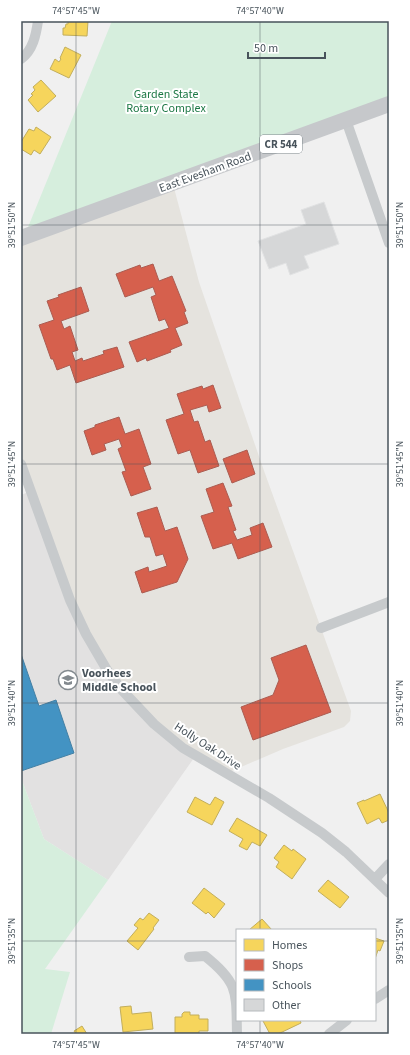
<svg xmlns="http://www.w3.org/2000/svg" width="410" height="1055" font-family="'Source Sans 3',sans-serif">
  <style>
    .commercial { fill: #e5e3de }
    .education { fill: #e2e1e1 }
    .green { fill: #d6eedd }
    .homes { fill: #f6d55c; stroke: #c2ae5c }
    .shops { fill: #d6604d; stroke: #ab5c51 }
    .schools { fill: #4393c3; stroke: #4480a4 }
    .building { fill: #d6d7d8; stroke: #e1e2e3 }
    .lines { fill: none; stroke-linecap: round; stroke-linejoin: round }
    .street { stroke: #c7cacc; stroke-width: 10 }
    .primary { stroke: #c6c8cb; stroke-width: 16 }
    .ticks { fill: none; stroke: #48535b; stroke-width: 1; stroke-opacity: 0.45 }
    .labels { text-anchor: middle; stroke-width: 4; stroke-linejoin: round; paint-order: stroke }
    .shield { fill: #fff; stroke: #7f878c; stroke-width: 1 }
    .shield-label { font-size: 11px; font-weight: bold; fill: #48535b }
    .park-label { font-size: 12px; fill: #1d7845; stroke: #fff }
    .street-label { font-size: 12px; fill: #48535b; stroke: #fff }
    .poi-label { font-size: 12px; font-weight: bold; fill: #48535b; stroke: #fff; text-anchor: start }
    .neatline { fill: none; stroke: #48535b; stroke-width: 1.5 }
    .ticks-label { font-size: 10px; text-anchor: middle; fill: #48535b }
  </style>
  <rect width="100%" height="100%" fill="#f0f0f0"/>
  <!-- commercial -->
  <path class="commercial" d="M173,184L199,282L263,468L351,711L350,721L344,727L283,749L227,773L154,724L96,653L21,464V238Z"/>
  <!-- education -->
  <path class="education" d="M31,491L70,600L121,689L196,755L108,880L44,839L21,778V495Z"/>
  <!-- green -->
  <path class="green" d="M112,21H389V104L24,237Z
    M21,778L44,839L108,880L45,969L70,972L51,1034H21Z"/>
  <!-- homes -->
  <path class="homes" d="M68,21H88L87,36L63,35V28H65L66,24H68Z
    M65,47L81,55L69,78L50,69L55,59L59,62L61,59L60,58Z
    M41,80L56,96L38,112L28,100L33,95L31,94L35,90L33,87Z
    M36,127L51,137L40,154L34,150L31,155L21,149V142L29,129L34,131Z
    M380,794L389,813V820L382,823L379,818L367,824L357,803L364,800V801Z
    M195,797L210,805L215,797L224,802L212,825L187,812Z
    M237,818L267,835L260,846L252,842L247,850L239,846L243,839L229,831Z
    M284,845L292,851L293,849L306,859L292,879L276,867L279,862L274,858Z
    M328,880L349,897L340,908L318,891Z
    M204,888L225,904L214,918L208,912L206,914L192,903Z
    M149,913L159,920L153,928L154,929L138,950L127,941L138,928L134,925L140,918L143,920Z
    M262,919L272,930H249Z
    M375,938L384,941L380,951L378,950L375,959Z
    M131,1006L132,1014L151,1012L153,1029L123,1032L120,1007Z
    M184,1012H190V1015H199V1019H208V1031H199V1033H175V1017H182V1014Z
    M266,1020H300L301,1023L278,1034H270L263,1021Z
    M82,1026L87,1034H76L74,1031Z"/>
  <!-- shops -->
  <path class="shops" d="M153,264L159,281L172,276L186,311L184,312L188,323L175,328L182,345L170,350L171,352L147,361L146,358L137,362L129,342L169,328L165,319L159,321L151,297L156,295L153,287L125,297L116,274L140,265L141,268Z
    M81,287L89,311L61,321L64,329L70,326L78,350L72,352L75,361L82,358L83,361L104,354L103,351L117,347L124,367L76,383L70,365L57,370L53,359H51L39,325L54,320L47,301L59,297L58,295Z
    M213,385L221,408L209,412L207,405L190,410L194,422L198,421L205,442L210,440L219,466L198,473L190,450L178,454L166,420L184,414L177,394L202,386L203,389Z
    M119,417L125,434L139,429L151,464L143,467L151,489L131,496L122,472L126,471L118,449L122,447L119,439L104,444L106,450L92,455L84,431L95,427V425Z
    M247,450L255,474L232,483L223,459Z
    M223,483L232,506L228,507L236,530L233,531L237,540L252,535L250,528L263,523L272,547L238,559L232,543L213,549L201,516L214,512L206,489Z
    M157,507L165,531L177,527L188,559L177,582L142,593L135,572L148,567L149,572L167,566L163,554L156,556L150,537H145L137,513Z
    M306,645L331,712L253,740L241,707L273,695L279,680L271,658Z"/>
  <!-- schools -->
  <path class="schools" d="M21,654L39,706L56,700L74,753L21,771Z"/>
  <!-- building -->
  <path class="building" d="M324,202L339,244L304,256L309,268L290,275L286,263L269,269L258,241L306,224L301,210Z"/>
  <g class="lines">
    <!-- street -->
    <path class="street" d="M21,59C33,50 36,35 38,21
      M346,120L389,243
      M21,464L70,600L86,634L107,670L121,689L154,724L183,748L269,798L322,833L346,852L389,893
      M321,628L389,602
      M375,879L389,864
      M189,957L205,956C239,983 236,992 237,1034
      M375,999L389,990
      M329,1034L347,1020"/>
    <!-- primary -->
    <path class="primary" d="M21,238L389,104"/>
  </g>
  <!-- ticks -->
  <path class="ticks" d="M76,21V1034M260,21V930M21,225H389M21,464H389M21,703H389M21,941H237M375,941H389M260,1020V1034"/>
  <!-- icons -->
  <defs>
    <symbol id="school-ring" viewBox="-11 -11 22 22"><circle r="9.5" fill="#fff" stroke="#838a8f" stroke-width="1.5"/><path d="M0-5L7-2L0 1L-7-2ZM-4 1L0 2.5L4 1V4Q0 6-4 4Z" fill="#838a8f"/></symbol>
  </defs>
  <g fill-rule="evenodd">
    <use href="#school-ring" x="57" y="669" width="22" height="22"/>
  </g>
  <g class="labels">
    <!-- shield labels -->
    <rect class="shield" x="260" y="135" width="42" height="18" rx="3"/>
    <g class="shield-label">
      <text x="281" y="148">CR 544</text>
    </g>
    <!-- park labels -->
    <g class="park-label">
      <text x="166" y="98">Garden State<tspan x="166" dy="14">Rotary Complex</tspan></text>
    </g>
    <!-- street labels -->
    <g class="street-label">
      <text transform="translate(205 172) rotate(-20)" y="4">East Evesham Road</text>
      <text transform="translate(208 746) rotate(33)" y="4">Holly Oak Drive</text>
    </g>
    <!-- poi labels -->
    <g class="poi-label">
      <text x="82" y="677">Voorhees<tspan x="82" dy="14">Middle School</tspan></text>
    </g>
  </g>
  <!-- border -->
  <rect width="410" height="1055" fill="none" stroke="#ffffff" stroke-width="44"/>
  <!-- legend -->
  <rect x="236" y="929" width="140" height="92" fill="#ffffff" stroke="#b6babd"/>
  <rect x="244" y="939" width="20" height="12" fill="#f6d55c" stroke="#b6babd"/>
  <text x="272" y="949" font-size="12" fill="#48535b">Homes</text>
  <rect x="244" y="959" width="20" height="12" fill="#d6604d" stroke="#b6babd"/>
  <text x="272" y="969" font-size="12" fill="#48535b">Shops</text>
  <rect x="244" y="979" width="20" height="12" fill="#4393c3" stroke="#b6babd"/>
  <text x="272" y="989" font-size="12" fill="#48535b">Schools</text>
  <rect x="244" y="999" width="20" height="12" fill="#d6d7d8" stroke="#b6babd"/>
  <text x="272" y="1009" font-size="12" fill="#48535b">Other</text>
  <!-- scale -->
  <path d="M248 52v6h77v-6" fill="none" stroke="#48535b" stroke-width="2"/>
  <text x="254" y="52" font-size="12" fill="#48535b" stroke="#ffffff" stroke-width="3" paint-order="stroke">50 m</text>
  <rect x="22" y="22" width="366" height="1011" class="neatline"/>
  <g class="ticks-label">
    <text x="76" y="14">74°57'45"W</text>
    <text x="260" y="14">74°57'40"W</text>
    <text transform="translate(11 225) rotate(-90)" y="4">39°51'50"N</text>
    <text transform="translate(399 225) rotate(-90)" y="4">39°51'50"N</text>
    <text transform="translate(11 464) rotate(-90)" y="4">39°51'45"N</text>
    <text transform="translate(399 464) rotate(-90)" y="4">39°51'45"N</text>
    <text transform="translate(11 703) rotate(-90)" y="4">39°51'40"N</text>
    <text transform="translate(399 703) rotate(-90)" y="4">39°51'40"N</text>
    <text transform="translate(11 941) rotate(-90)" y="4">39°51'35"N</text>
    <text transform="translate(399 941) rotate(-90)" y="4">39°51'35"N</text>
    <text x="76" y="1048">74°57'45"W</text>
    <text x="260" y="1048">74°57'40"W</text>
  </g>
</svg>
